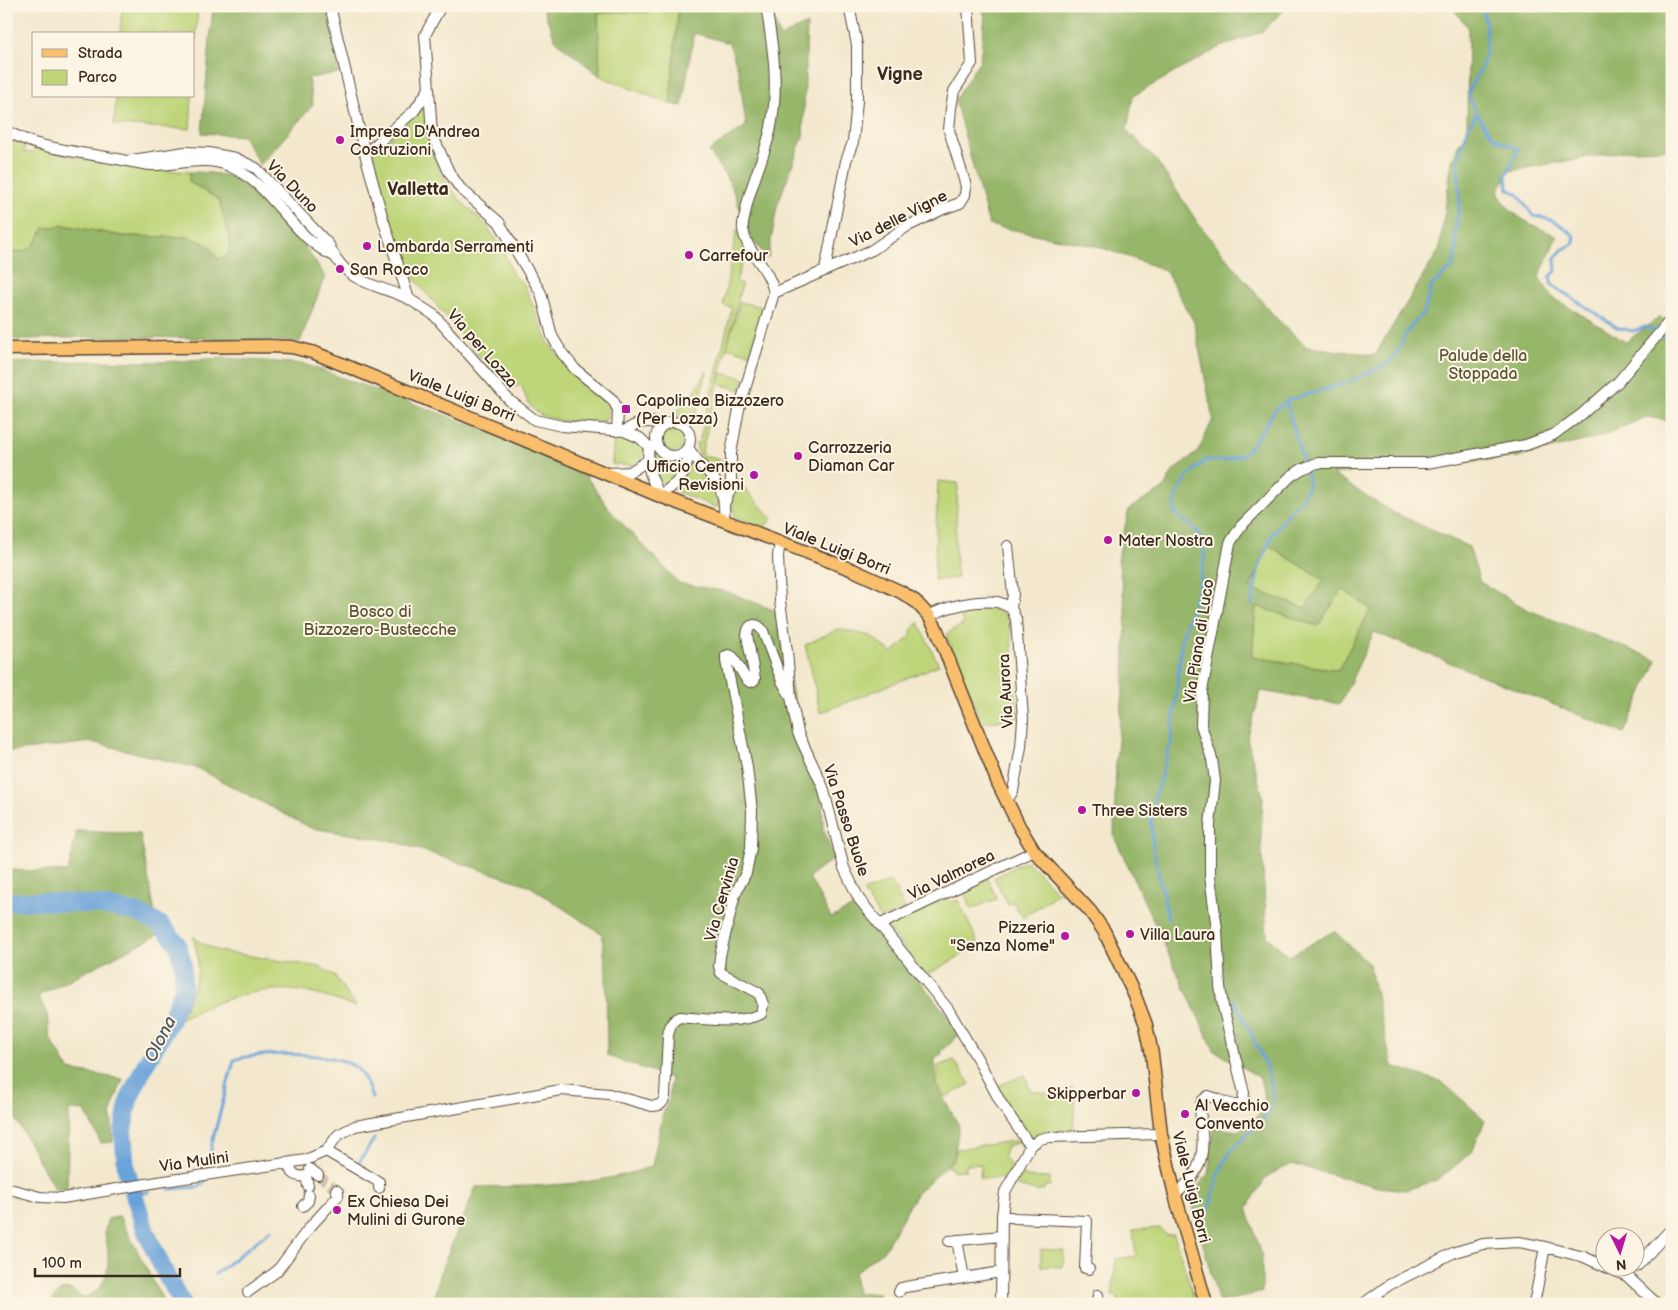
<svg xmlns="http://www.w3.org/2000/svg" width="1678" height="1310" font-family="'Balsamiq Sans',sans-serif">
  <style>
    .green { fill: #bed579; stroke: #7c804c }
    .forest { fill: #96b669; stroke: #687044; fill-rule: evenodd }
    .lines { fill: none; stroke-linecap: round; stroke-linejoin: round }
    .stream { stroke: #6ba3d9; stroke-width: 3 }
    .river { stroke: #6ba3d9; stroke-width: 18 }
    .minor-tunnel { stroke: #cec2aa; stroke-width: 10; stroke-dasharray: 10 5; stroke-linecap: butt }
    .minor-casing { stroke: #574638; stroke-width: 12 }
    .major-casing { stroke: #574638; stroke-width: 15 }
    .minor { stroke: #fff; stroke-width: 10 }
    .major { stroke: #f9bf6d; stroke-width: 12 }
    .poi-dot { fill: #b5179e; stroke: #fcf5e5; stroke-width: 2 }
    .labels { text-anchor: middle; stroke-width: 4; stroke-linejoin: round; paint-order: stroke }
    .poi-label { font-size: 16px; fill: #3b2a1e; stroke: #fcf5e5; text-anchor: start }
    .street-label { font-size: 16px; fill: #3b2a1e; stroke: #fcf5e5 }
    .park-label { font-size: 16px; fill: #5c5535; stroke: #fcf5e5 }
    .neighbourhood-label { font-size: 18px; font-weight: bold; fill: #3b2a1e; stroke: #fcf5e5 }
    .water-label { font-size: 18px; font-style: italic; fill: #4c545f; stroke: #fcf5e5 }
  </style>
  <rect width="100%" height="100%" fill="#fcf5e5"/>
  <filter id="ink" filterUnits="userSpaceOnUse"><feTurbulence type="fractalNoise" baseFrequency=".02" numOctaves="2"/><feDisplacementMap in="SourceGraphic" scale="10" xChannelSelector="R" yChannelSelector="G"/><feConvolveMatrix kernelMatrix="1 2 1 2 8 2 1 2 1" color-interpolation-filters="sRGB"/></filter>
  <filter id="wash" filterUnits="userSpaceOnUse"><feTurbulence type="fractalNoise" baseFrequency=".0096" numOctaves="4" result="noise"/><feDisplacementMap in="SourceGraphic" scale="20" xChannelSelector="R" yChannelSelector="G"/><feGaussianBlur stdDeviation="1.12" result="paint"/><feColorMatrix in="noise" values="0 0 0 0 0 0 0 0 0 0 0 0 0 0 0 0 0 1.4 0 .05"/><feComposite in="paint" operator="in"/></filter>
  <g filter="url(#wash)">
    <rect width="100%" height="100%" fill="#f3e8cd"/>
    <!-- green -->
    <path class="green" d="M122,6H198L194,68V34H120Z
      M678,11L670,104L600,76L598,13Z
      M116,96H192L190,129L114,125Z
      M427,105L429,137L434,158L440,172L458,198L485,224L502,247L513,275L524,284L548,342L571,371L603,401L609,403L610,407L605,421C587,422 547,424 533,409C527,403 524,392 521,385L507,389L411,275L397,241L371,154Z
      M6,137L25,145L24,152L33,153L34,148L129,168L190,172L189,182L219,200L230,240L229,255L218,260L189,237L122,236L64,225L44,228C33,247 30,255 6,251Z
      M737,229L747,248L736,282L742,284L727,346L740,302L763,307L751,354L727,347L702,451L705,456L729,462L716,474C705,464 698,458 696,443H699L732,308L723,305Z
      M707,371L693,425L675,414L693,394Z
      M722,373L744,378L741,390L719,384Z
      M660 439a13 13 0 1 1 26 0a13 13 0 1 1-26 0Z
      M614,436C626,437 637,438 645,448C642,470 629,465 612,464Z
      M655,449C666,458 672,459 686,455C682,468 679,479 665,484C652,478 655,464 654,451Z
      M692,462C703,472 726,492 717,508L673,490Z
      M737,479L772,519L764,528L736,517C729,503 732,493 737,479Z
      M938,481L958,483L955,550L957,578L934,580Z
      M1268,545L1324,580L1305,608L1250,589Z
      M1342,589L1371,609L1338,670L1252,657L1256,606L1318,626Z
      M993,608C1003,611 1007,615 1010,624L1018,718L981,723L946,634L964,624L959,613Z
      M918,622L939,665L820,713L812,673L805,645L838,629L871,636L892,653L911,636V631Z
      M1025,861L1029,863L1058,893L1023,918L1013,902L1008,904L994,878Z
      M988,879L997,899L971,909L963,890Z
      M891,881L905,909L881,919L863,892Z
      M947,898L951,902L958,900L979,945L925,976L889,930L890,924L914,913L916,914L925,911V907Z
      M193,936L201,943L219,951L320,967L334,975L356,1007C335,1000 314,992 292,990C252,987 215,1002 180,1019C189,1000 199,981 198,960C197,952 195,944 193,936Z
      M954,1060L970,1084L945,1097L937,1084L938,1066Z
      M1025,1075L1030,1090L1050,1094L1072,1088L1075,1096L1073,1134C1063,1135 1039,1139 1030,1135C1019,1130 1003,1097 998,1086Z
      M1021,1140V1142L1007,1146L1003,1157L1015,1169L1010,1179L980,1178L981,1164L966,1165V1170L953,1171V1168L947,1167L954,1158L957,1149Z
      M1021,1175L1027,1177L1050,1178V1186L1045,1185L1044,1190L1040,1189L1039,1192L1014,1185Z
      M1160,1228L1166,1235L1174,1234L1196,1304H1118V1297L1112,1296L1116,1259L1136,1256L1133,1230Z
      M1041,1249L1064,1251L1063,1267L1041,1266Z"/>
    <!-- forest -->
    <path class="forest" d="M213,6H326L339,73L308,78L313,105L260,165L243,136L202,133Z
      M542,6H770L780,37L807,24L803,136L777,206L768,258L752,240L730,183L709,151L746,126L739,72L729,43L694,33L682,106L670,104L678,11L598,13L600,76L556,41Z
      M980,6H1288L1263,31L1220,47L1133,96L1127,130L1156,160L1198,223L1276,318L1307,347L1375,355L1439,250L1452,161L1459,143L1467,137L1468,27L1451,6H1672V149L1630,150L1509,171L1498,191C1507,216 1535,226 1557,236L1539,277L1552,297L1626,342L1660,317L1672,324V423L1661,419L1646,417L1600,437L1518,457L1332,474L1392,512L1469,547L1480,582L1528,610L1657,660L1624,733L1374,632L1340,704L1261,691L1247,739L1263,797L1261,836L1267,937L1289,956L1334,931L1369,964L1392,1066L1442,1082L1485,1120L1472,1152L1439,1179L1406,1190L1378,1187L1292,1164L1267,1176L1247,1208L1262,1256V1292L1219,1303L1190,1196L1208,1174L1214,1128L1239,1131L1257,1117L1266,1105L1260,1078L1214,1050L1176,970L1114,836L1116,761L1124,682L1126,614L1118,558L1129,509L1163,489L1174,470L1198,452L1213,419L1194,322L1165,270L1100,247L989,225L955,100L980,60L985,16ZM1268,545L1324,580L1305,608L1250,588ZM1342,589L1371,609L1338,670L1252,657L1256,606L1318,626Z
      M190,172C204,172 218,173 232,177C269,188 303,245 325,276L300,342C202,337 104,335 6,340V251C30,255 34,246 44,228L64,225L122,236L189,237L209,245L218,259L229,255L230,240L219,200L189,182Z
      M223,358L304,364L546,452L583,472L612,513L679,583L728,592L776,611L798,722L822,790L823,828L834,858L809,877L831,918L859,904L961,1033L941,1052L942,1055L935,1057L936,1084L959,1126L954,1158L916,1194L884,1250L854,1273L857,1294L879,1293V1296L874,1304H432L443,1265L476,1187C535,1186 596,1187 652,1166L663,1113L669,1100L671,1078L607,1056L606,972L602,934L528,885L393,841L311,828L197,768L92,742L6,752V363L92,361L162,362Z
      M77,831L140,834L159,934L38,996L47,1014L50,1038L69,1070L123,1079L111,1111L113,1142L101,1143L85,1111L69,1110L67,1187L54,1188L9,1107L6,1094V870L68,872Z
      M119,1216L165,1304H48L62,1290L70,1289L83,1298C87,1296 93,1294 97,1291C106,1281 109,1266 108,1253C107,1238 102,1236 108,1219Z"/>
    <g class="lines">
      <!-- stream -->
      <path class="stream" d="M1480,6C1489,18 1487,52 1482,66C1479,75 1469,84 1469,94C1469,104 1487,130 1494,137C1500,142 1511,145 1518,149L1506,176L1508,189L1518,194L1533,216C1554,219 1560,223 1575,237L1573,244L1562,250L1555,258L1556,271L1550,277L1552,285L1618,328L1633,331L1645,327L1653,330L1672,344
        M1286,401L1304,465
        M1252,604L1258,570L1272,535L1285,517L1302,499L1309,483L1306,470
        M1168,918L1153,848L1151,815L1155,795L1171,743L1182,638L1199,586L1205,554L1199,534L1192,526L1182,520L1175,513V502L1178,491L1188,476L1206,460L1224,461L1243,454L1249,449L1276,409L1288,400L1347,383L1386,364L1397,354L1406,333L1424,312L1432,285L1452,268L1454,261L1456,251L1455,234L1460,201L1458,167L1459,154L1469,126L1477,113
        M208,1166L213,1139L234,1060C257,1051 336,1052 355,1067C365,1075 368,1087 372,1098
        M357,1166L374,1139
        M169,1189L199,1187L206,1180
        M134,1194L148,1192
        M1208,1212C1213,1193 1218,1172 1228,1155C1240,1135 1270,1123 1273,1099C1275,1076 1245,1022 1234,1000
        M215,1274L271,1230"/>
      <!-- river -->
      <path class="river" d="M6,902L38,901L97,905L138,913L161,925L177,943L183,964V988L170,1022L146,1063L129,1099L123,1131L126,1169L146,1232L167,1277L183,1304"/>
    </g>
  </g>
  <g filter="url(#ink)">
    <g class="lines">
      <!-- minor-tunnel -->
      <path class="minor-tunnel" d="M318,1175L336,1190"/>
      <defs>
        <path id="minor" d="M330,6L365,154L383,219L409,299L434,315L509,400L535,420L562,426L624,431L640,438L649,447
          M429,89L432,134L449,172L460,188L499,222L541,293L552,336L562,353L575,369L613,400L618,410L617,431
          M6,131C15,135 25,140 34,143C57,150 89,154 112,158C124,160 138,164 150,165C176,166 204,155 229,166C273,184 291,237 334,256
          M365,154L414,111L429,89L425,35L441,6
          M132,160L185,152L209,153L235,158L256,168L329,245C346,285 375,283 409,299
          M825,270L846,161L853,142L857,101V45L849,6
          M774,293L872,250L906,227L943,209L960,203L965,195L966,186L949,130L951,108L954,91L972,63L968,6
          M656 439a17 17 0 1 1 34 0a17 17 0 1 1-34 0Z
          M624,431C639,422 646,419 664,425
          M649,447C646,467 651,478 660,496L676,483L684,473L690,452
          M688,447C707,479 727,476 724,521
          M608,473L630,472L647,461
          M725,502L731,488V453L739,409L774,293C769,266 746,253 743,229C742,225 744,219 745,214C750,184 765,157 771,127C779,85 773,47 766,6
          M780,542L778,556L780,601L787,651L791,697L798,733L823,787L844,868L859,899L948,1009L977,1058L1001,1103L1030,1146
          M1008,546L1013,594L1011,608
          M929,616C947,606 976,600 997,602C1002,603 1007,606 1011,608L1016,619L1023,719L1021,747L1013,791L1007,801
          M881,924L1034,851
          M326,1151L379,1182V1188
          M288,1163C290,1172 296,1178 306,1176
          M310,1169L318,1175
          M306,1176L308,1186
          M6,1188L40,1197L63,1198L158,1182L306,1160L326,1151L338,1135L355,1126L561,1090L609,1094L652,1106C660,1106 663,1104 665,1096L668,1035C670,1026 671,1021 680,1017C706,1019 736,1025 761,1014L763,1004L759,993L721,973L719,966L720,956L735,894L746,873L751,848L752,811L747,767L726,661V656L729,655L733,657L746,679L750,682L753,681L755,679L747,635C748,623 757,622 763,631L782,681L791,697
          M1175,1195C1196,1177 1205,1161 1202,1133C1201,1122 1199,1111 1202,1101L1208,1096C1219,1098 1229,1107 1241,1105L1243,1101L1244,1093L1223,1007L1220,986L1217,930L1210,876V825L1215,781L1212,759L1201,725L1202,691L1230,543L1241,526L1291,476L1302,469L1317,463H1427L1526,445L1553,435L1582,414L1618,382L1672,318
          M303,1206L308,1201L309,1195
          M1002,1215L1015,1218L1087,1221L1085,1268L1089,1269
          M957,1240L964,1278L1001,1272
          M949,1241L1001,1236
          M1636,1267L1672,1228
          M1608,1268L1627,1276L1657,1304
          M248,1292L277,1271L309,1228L338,1196V1192L336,1190
          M899,1292L901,1288L905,1287L964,1278
          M1001,1304L1002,1215L1005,1192L1030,1146L1040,1139L1049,1137L1161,1134
          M1097,1304L1098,1295
          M1363,1304L1389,1285L1455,1252L1483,1244L1519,1242L1545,1247L1584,1257L1606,1267
          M1534,1304L1545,1247"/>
        <path id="major" d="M6,349L268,346L292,347L315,353L660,496L853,570L901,592L915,601L929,616L936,628L998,783L1019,826L1034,851L1090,911L1104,931L1135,996L1146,1025L1152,1054L1161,1134L1175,1195L1206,1304"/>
      </defs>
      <!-- minor casing -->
      <use href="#minor" class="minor-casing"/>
      <!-- major casing -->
      <use href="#major" class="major-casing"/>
      <!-- minor -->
      <use href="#minor" class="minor"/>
      <!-- major -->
      <use href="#major" class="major"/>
    </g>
  </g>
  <!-- markers -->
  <g class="poi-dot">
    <circle cx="340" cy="140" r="5"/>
    <circle cx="367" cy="246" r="5"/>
    <circle cx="689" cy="255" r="5"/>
    <circle cx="340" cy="269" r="5"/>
    <rect x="621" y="404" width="10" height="10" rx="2.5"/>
    <circle cx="798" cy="456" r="5"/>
    <circle cx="754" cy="475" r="5"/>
    <circle cx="1108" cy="540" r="5"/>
    <circle cx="1082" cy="810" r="5"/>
    <circle cx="1130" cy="934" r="5"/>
    <circle cx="1065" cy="936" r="5"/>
    <circle cx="1136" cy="1093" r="5"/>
    <circle cx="1185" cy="1114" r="5"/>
    <circle cx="337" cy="1210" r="5"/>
  </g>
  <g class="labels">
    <!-- poi labels -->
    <g class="poi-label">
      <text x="350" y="137">Impresa D'Andrea<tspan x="350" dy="18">Costruzioni</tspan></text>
      <text x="377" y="252">Lombarda Serramenti</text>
      <text x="699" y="261">Carrefour</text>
      <text x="350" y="275">San Rocco</text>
      <text x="636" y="406">Capolinea Bizzozero<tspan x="636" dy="18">(Per Lozza)</tspan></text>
      <text x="808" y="453">Carrozzeria<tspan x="808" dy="18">Diaman Car</tspan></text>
      <text x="744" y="472" text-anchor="end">Ufficio Centro<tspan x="744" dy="18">Revisioni</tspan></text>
      <text x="1118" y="546">Mater Nostra</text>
      <text x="1092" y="816">Three Sisters</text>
      <text x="1055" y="933" text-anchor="end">Pizzeria<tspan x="1055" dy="18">"Senza Nome"</tspan></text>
      <text x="1140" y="940">Villa Laura</text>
      <text x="1126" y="1099" text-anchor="end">Skipperbar</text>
      <text x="1195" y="1111">Al Vecchio<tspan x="1195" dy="18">Convento</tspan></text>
      <text x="347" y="1207">Ex Chiesa Dei<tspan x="347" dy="18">Mulini di Gurone</tspan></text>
    </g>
    <!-- street labels -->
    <g class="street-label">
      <text transform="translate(293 186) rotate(46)" y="6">Via Duno</text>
      <text transform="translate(898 218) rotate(-27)" y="6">Via delle Vigne</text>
      <text transform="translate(483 348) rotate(49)" y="6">Via per Lozza</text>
      <text transform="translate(462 395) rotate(22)" y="6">Viale Luigi Borri</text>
      <text transform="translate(837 548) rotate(22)" y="6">Viale Luigi Borri</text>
      <text transform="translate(1198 641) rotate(-81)" y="6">Via Piana di Luco</text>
      <text transform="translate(1005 691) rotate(-93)" y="6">Via Aurora</text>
      <text transform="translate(847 820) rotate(72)" y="6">Via Passo Buole</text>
      <text transform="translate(951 874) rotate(-26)" y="6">Via Valmorea</text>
      <text transform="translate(721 899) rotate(-74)" y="6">Via Cervinia</text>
      <text transform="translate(194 1161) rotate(-8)" y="6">Via Mulini</text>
      <text transform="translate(1192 1187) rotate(76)" y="6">Viale Luigi Borri</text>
    </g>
    <!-- park labels -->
    <g class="park-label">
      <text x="1483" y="361">Palude della<tspan x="1483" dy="18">Stoppada</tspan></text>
      <text x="380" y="617">Bosco di<tspan x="380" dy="18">Bizzozero-Bustecche</tspan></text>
    </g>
    <!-- neighbourhood labels -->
    <g class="neighbourhood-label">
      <text x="900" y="80">Vigne</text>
      <text x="418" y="195">Valletta</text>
    </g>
    <!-- water labels -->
    <g class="water-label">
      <text transform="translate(160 1039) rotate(-63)" y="6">Olona</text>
    </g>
  </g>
  <!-- margin -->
  <rect width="1678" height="1310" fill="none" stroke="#fcf5e5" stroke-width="25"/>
  <!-- legend -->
  <rect x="32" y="32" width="162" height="65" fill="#fcf5e5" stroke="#afa495"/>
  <rect x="42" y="49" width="25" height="8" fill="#f9bf6d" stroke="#afa495"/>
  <text x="78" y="58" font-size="15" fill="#3b2a1e">Strada</text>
  <rect x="42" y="70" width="25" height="15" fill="#bed579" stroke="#afa495"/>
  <text x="78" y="82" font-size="15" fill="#3b2a1e">Parco</text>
  <!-- north arrow -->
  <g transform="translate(1620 1252) rotate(175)"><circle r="24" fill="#fcf5e5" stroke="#afa495"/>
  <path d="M0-4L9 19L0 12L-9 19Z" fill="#b5179e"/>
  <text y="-8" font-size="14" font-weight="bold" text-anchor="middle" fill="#3b2a1e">N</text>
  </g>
  <!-- scale -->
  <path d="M35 1268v8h145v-8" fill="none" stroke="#3b2a1e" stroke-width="2.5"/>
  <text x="42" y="1268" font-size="15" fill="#3b2a1e" stroke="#fcf5e5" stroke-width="4" paint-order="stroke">100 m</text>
</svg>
